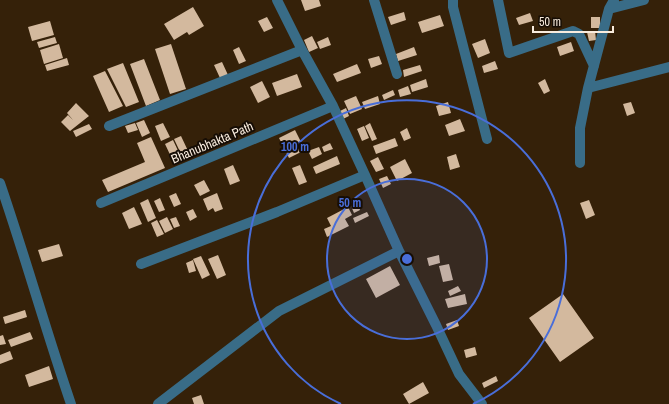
<svg xmlns="http://www.w3.org/2000/svg" width="669" height="404" font-family="'Archivo Narrow',sans-serif">
  <style>
    .building { fill: #d3b99e }
    .lines { fill: none; stroke-linecap: round; stroke-linejoin: round }
    .minor { stroke: #396c87; stroke-width: 10 }
    .ring { fill: none; stroke: #496ed9; stroke-width: 2 }
    .labels { text-anchor: middle; stroke-width: 4; stroke-linejoin: round; paint-order: stroke }
    .street-label { font-size: 13px; fill: #f9ecde; stroke: #160d05 }
    .centre { fill: #496ed9; stroke: #160d05; stroke-width: 2 }
    .ring-label { font-size: 12px; text-anchor: middle; font-weight: bold; fill: #496ed9; stroke: #160d05; stroke-width: 4; stroke-linejoin: round; paint-order: stroke }
  </style>
  <rect width="100%" height="100%" fill="#352109"/>
  <!-- building -->
  <path class="building" d="M301,0H319L321,6L305,11Z
    M193,7L204,26L189,35L187,32L174,40L164,24Z
    M404,12L406,20L391,25L388,17Z
    M530,13L533,21L519,25L516,18Z
    M440,15L444,26L422,33L418,22Z
    M267,17L273,28L264,32L258,21Z
    M591,17H600V28H591Z
    M50,21L54,35L32,41L28,27Z
    M595,31L596,40L589,41L587,32Z
    M312,36L318,48L309,52L304,40Z
    M55,37L57,43L39,48L37,42Z
    M328,37L331,45L320,49L317,42Z
    M485,39L490,53L478,58L472,44Z
    M571,42L574,51L560,56L557,47Z
    M59,44L63,58L44,64L40,50Z
    M171,44L186,89L170,94L155,49Z
    M239,47L246,61L239,64L233,50Z
    M414,47L417,55L398,61L396,54Z
    M379,56L382,64L371,68L368,59Z
    M67,58L69,65L47,71L45,65Z
    M144,59L160,100L146,106L130,64Z
    M495,61L498,69L484,73L482,66Z
    M222,62L228,75L220,78L214,65Z
    M123,63L139,102L126,107L107,69Z
    M357,64L361,73L337,82L333,74Z
    M420,65L422,71L404,77L403,70Z
    M105,71L123,106L109,112L93,76Z
    M297,74L302,87L277,96L272,83Z
    M426,79L428,87L412,92L410,85Z
    M545,79L550,91L544,94L538,83Z
    M262,81L270,97L258,103L250,87Z
    M408,86L411,94L400,97L398,90Z
    M393,90L395,95L384,100L382,95Z
    M356,96L362,109L350,114L344,101Z
    M378,96L380,104L365,109L362,102Z
    M448,102L451,113L439,116L436,106Z
    M631,102L635,113L627,116L623,104Z
    M76,103L89,116L70,131L61,122L68,115L73,120L67,113Z
    M346,108L349,116L343,119L340,111Z
    M460,119L465,131L449,136L445,125Z
    M144,120L150,133L142,137L136,123Z
    M135,123L138,130L128,133L125,126Z
    M163,123L170,137L161,141L155,126Z
    M370,123L377,139L372,141L365,126Z
    M89,124L92,129L76,137L73,131Z
    M364,126L369,138L362,141L357,129Z
    M407,128L411,138L404,141L400,132Z
    M295,130L305,150L289,158L279,138Z
    M181,136L189,153L182,156L174,139Z
    M151,137L165,168L108,192L102,180L145,162L137,143Z
    M395,138L398,146L376,154L373,146Z
    M173,140L181,157L173,161L165,144Z
    M330,143L333,149L324,152L322,147Z
    M319,147L322,154L312,159L308,151Z
    M456,154L460,167L450,170L447,157Z
    M337,156L340,164L316,174L313,167Z
    M378,157L384,169L376,172L370,161Z
    M405,159L412,173L397,181L390,167Z
    M233,165L240,181L230,185L224,169Z
    M300,165L307,182L299,185L292,168Z
    M387,176L391,184L383,188L379,179Z
    M204,180L210,191L200,196L194,185Z
    M176,193L181,204L174,207L169,196Z
    M217,193L223,209L215,212L213,208L208,211L203,199Z
    M160,198L165,210L159,212L154,201Z
    M148,199L156,218L148,222L140,203Z
    M589,200L595,215L586,219L580,203Z
    M358,204L360,210L354,213L351,206Z
    M134,207L142,224L129,229L122,213Z
    M348,207L352,215L345,219L349,226L327,237L324,229L331,226L327,218Z
    M193,209L197,217L190,221L186,212Z
    M367,212L369,216L355,223L353,218Z
    M167,217L173,229L165,233L159,221Z
    M176,217L180,226L174,228L170,219Z
    M157,220L164,234L157,237L151,223Z
    M59,244L63,256L42,262L38,250Z
    M218,255L226,275L217,279L208,259Z
    M439,255L440,263L429,266L427,258Z
    M201,256L210,275L202,279L193,259Z
    M193,260L196,271L189,273L186,263Z
    M449,264L453,280L443,282L439,266Z
    M390,266L400,285L376,298L366,279Z
    M458,286L461,291L450,296L448,291Z
    M465,294L467,304L448,308L445,299Z
    M563,294L594,338L560,362L529,318Z
    M25,310L27,317L5,324L3,317Z
    M457,320L459,326L448,330L446,324Z
    M30,332L33,339L11,347L8,340Z
    M3,335L6,344L0,345V336Z
    M475,347L477,355L466,358L464,350Z
    M10,351L13,359L0,364V355Z
    M49,366L53,379L29,387L25,375Z
    M496,376L498,381L484,388L482,383Z
    M423,382L429,393L409,404L403,394Z
    M201,395L204,404H194L192,398Z"/>
  <g class="lines">
    <!-- minor -->
    <path class="minor" d="M277,0L302,50L333,106L365,175L399,251L436,325L459,374L482,404
      M374,0L397,74
      M453,0V7L487,139
      M498,0L509,53L573,31L579,34L594,66
      M609,9L644,0
      M588,88L669,67
      M109,126L302,50
      M580,163V128L588,88L609,9L614,0
      M0,183C25,256 46,331 71,404
      M101,203L333,106
      M141,264L277,212L365,175
      M158,404L279,311L399,251"/>
  </g>
  <!-- distance rings -->
  <circle cx="407" cy="259" r="80" fill="#496ed9" fill-opacity=".12"/>
  <g class="ring">
    <circle cx="407" cy="259" r="80"/>
    <path d="M341 404A159 159 0 1 1 473 404"/>
  </g>
  <g class="labels">
    <!-- street labels -->
    <g class="street-label">
      <text transform="translate(212 142) rotate(-23)" y="5">Bhanubhakta Path</text>
    </g>
  </g>
  <circle cx="407" cy="259" r="6" class="centre"/>
  <g class="ring-label">
    <text x="295" y="151">100 m</text>
    <text x="350" y="207">50 m</text>
  </g>
  <!-- scale -->
  <path d="M533 26v6h80v-6" fill="none" stroke="#f9ecde" stroke-width="2"/>
  <text x="539" y="26" font-size="12" fill="#f9ecde" stroke="#160d05" stroke-width="3" paint-order="stroke">50 m</text>
</svg>
